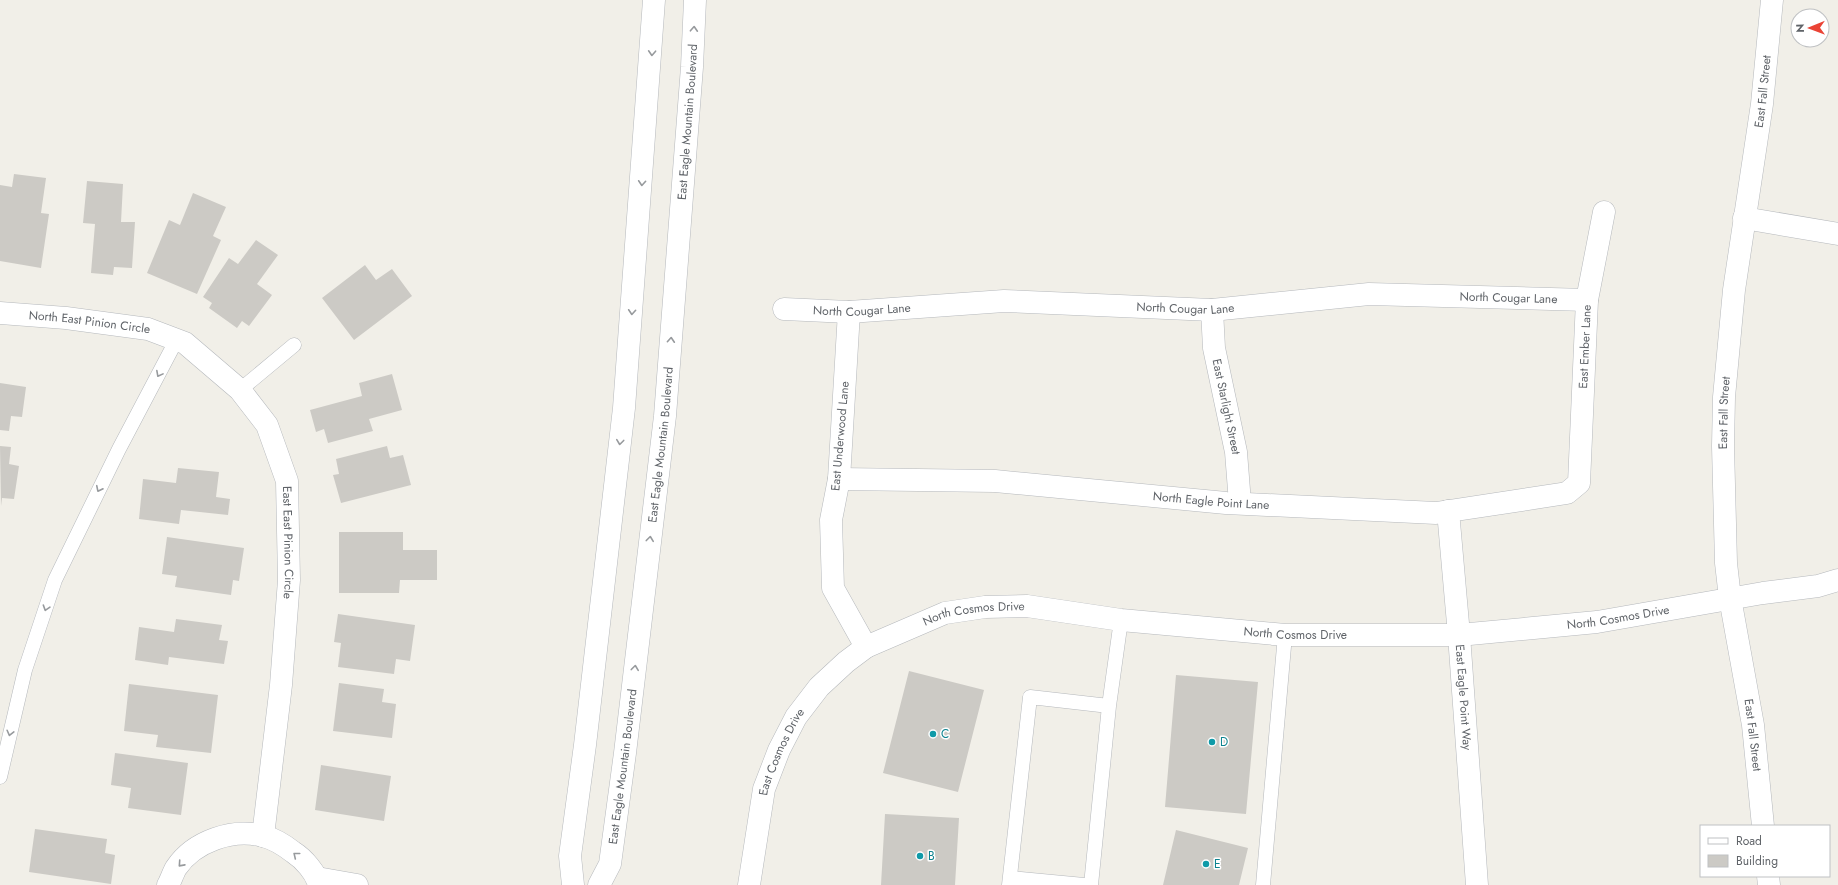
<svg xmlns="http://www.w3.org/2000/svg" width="1838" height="885" font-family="Jost,sans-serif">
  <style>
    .building { fill: #cccac5 }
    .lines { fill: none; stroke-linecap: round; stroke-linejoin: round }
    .service-casing { stroke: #b5b8bc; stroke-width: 15 }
    .minor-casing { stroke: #b5b8bc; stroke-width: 23 }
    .tertiary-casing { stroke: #b5b8bc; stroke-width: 23 }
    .service { stroke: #fff; stroke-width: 14 }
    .minor { stroke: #fff; stroke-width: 22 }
    .tertiary { stroke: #fff; stroke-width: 22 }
    .oneway { stroke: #979a9d }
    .culture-dot { fill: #0f9aa8; stroke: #fff; stroke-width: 1.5 }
    .labels { text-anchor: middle; stroke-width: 3; stroke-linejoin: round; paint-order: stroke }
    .street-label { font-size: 12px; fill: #5f6368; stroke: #fff }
    .culture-label { font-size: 12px; fill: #0d838f; stroke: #fff; text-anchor: start }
  </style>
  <rect width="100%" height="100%" fill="#f1efe8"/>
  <!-- building -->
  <path class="building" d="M14,174L46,178L41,213L49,214L41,268L0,261V185L12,187Z
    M87,181L123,184L121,222H135L132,268L114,267L113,275L91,273L95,224L83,223Z
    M193,193L226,207L213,236L221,240L197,294L147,273L169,220L180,225Z
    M256,240L278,255L257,284L272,295L249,326L242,321L237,328L209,308L212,303L203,297L229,258L238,264Z
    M365,265L376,280L392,269L412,296L354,340L322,298Z
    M392,374L402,410L369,419L373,431L328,443L324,429L316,432L310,410L362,396L359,383Z
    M0,383L26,387L22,417L11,416L9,431L0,430Z
    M0,446L11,447L9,464L19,466L14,499L2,498L1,506Z
    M387,446L390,458L403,455L411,485L341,503L333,475L339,474L336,459Z
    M178,468L219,472L216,497L230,499L228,515L181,510L179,524L139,519L143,479L176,483Z
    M339,532H403V550H437V580H400L399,593H339Z
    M167,537L244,548L239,581L233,580L231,595L175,587L177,576L162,574Z
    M338,614L415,625L410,661L396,659L394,674L338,667L341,643L334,642Z
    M176,619L222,625L219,640L228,641L224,664L169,657L168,665L135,660L139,627L174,632Z
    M909,671L984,690L958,792L883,773Z
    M1176,675L1258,682L1246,814L1165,807Z
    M339,683L384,689L382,702L396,704L392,738L333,731Z
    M129,684L218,695L211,753L156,747L158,735L124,731Z
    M115,753L188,763L181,815L128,808L131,788L111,785Z
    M321,765L391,776L384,821L315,810Z
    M885,814L959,818L955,885H881Z
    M35,829L107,839L105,853L115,855L111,884L29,872Z
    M1176,830L1248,848L1239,885H1163Z"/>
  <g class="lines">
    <defs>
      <path id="service" d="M240,390L294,345
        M0,777L25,670L55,580L119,449L177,339
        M1010,878L1084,885
        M1009,885L1030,697L1109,706L1121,620
        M1091,885L1109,706
        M1263,885L1285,635"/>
      <g id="minor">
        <path d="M1744,218L1838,234"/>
        <path id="s1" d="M784,309L849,312L1004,301L1212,310L1369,294L1587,300"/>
        <path id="s2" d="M1212,310L1214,348L1236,452L1240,503"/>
        <path d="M849,312L839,479L831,520L833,588L866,647"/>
        <path id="s3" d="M0,313L66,318L148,329L185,343L240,390L267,425L287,481L289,580L281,685L263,836"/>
        <path id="s4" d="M839,479L995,481L1226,503L1436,513L1567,493L1579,483L1587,300L1604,212"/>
        <path id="s5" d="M1448,511L1459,635L1477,885"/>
        <path id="s6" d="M1763,826L1753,725L1730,598L1726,563L1723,446L1724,397L1734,290L1762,104L1772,0"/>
        <path d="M1768,876L1769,885"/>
        <path d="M317,878L357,885"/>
        <path d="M168,885C171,880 173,873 176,868C194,841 233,828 263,836C275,839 284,845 293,852C304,859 316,873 319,885"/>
        <path id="s7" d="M749,885L764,789L779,750L796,717L819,687L846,662L866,647L945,613L985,607L1027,606L1121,620L1285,635H1459L1597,622L1763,593L1818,586L1838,580"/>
      </g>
      <g id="tertiary">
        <path d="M573,885L570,856L585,745L624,408L654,0"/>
        <path id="s8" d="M599,885L610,864L625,753L665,416L692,67L695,0"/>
      </g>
    </defs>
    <!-- service casing -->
    <use href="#service" class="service-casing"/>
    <!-- minor casing -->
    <use href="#minor" class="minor-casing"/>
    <!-- tertiary casing -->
    <use href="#tertiary" class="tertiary-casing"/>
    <!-- service -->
    <use href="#service" class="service"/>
    <!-- minor -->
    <use href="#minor" class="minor"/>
    <!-- tertiary -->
    <use href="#tertiary" class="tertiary"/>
  </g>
  <!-- one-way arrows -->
  <defs><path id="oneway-chevron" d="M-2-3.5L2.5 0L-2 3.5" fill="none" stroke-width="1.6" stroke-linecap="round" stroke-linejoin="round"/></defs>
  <g class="oneway">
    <use href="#oneway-chevron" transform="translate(694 29) rotate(-87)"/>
    <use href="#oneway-chevron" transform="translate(652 53) rotate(93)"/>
    <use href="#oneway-chevron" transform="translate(642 183) rotate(94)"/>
    <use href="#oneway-chevron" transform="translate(632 312) rotate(94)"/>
    <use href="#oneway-chevron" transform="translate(671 340) rotate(-86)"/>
    <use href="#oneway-chevron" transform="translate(159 374) rotate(118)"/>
    <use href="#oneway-chevron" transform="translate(620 442) rotate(97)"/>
    <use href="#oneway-chevron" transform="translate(99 489) rotate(116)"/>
    <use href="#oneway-chevron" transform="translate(650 539) rotate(-83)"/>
    <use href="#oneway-chevron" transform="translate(46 608) rotate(108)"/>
    <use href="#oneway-chevron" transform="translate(635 668) rotate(-83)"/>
    <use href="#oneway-chevron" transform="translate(10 733) rotate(104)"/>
    <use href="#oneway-chevron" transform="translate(296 855) rotate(-141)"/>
    <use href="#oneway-chevron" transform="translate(181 864) rotate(132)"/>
  </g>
  <!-- markers -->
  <g class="culture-dot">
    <circle cx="933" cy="734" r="4"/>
    <circle cx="1212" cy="742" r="4"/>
    <circle cx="920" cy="856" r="4"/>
    <circle cx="1206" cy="864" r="4"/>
  </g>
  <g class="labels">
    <!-- street labels -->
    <g class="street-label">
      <text dy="4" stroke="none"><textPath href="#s6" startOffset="740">East Fall Street</textPath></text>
      <text dy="4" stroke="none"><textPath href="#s8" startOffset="770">East Eagle Mountain Boulevard</textPath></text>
      <text dy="4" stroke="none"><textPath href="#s1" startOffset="726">North Cougar Lane</textPath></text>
      <text dy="4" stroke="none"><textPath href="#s1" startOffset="402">North Cougar Lane</textPath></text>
      <text dy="4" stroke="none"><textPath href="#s1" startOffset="78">North Cougar Lane</textPath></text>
      <text dy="4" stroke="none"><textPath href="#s3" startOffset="90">North East Pinion Circle</textPath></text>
      <text dy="4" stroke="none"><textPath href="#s4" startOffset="883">East Ember Lane</textPath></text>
      <text dy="4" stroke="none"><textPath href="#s2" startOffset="98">East Starlight Street</textPath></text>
      <text dy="4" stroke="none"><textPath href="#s6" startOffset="416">East Fall Street</textPath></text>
      <text transform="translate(840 436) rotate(-85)" y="4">East Underwood Lane</text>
      <text dy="4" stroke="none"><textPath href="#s8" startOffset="446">East Eagle Mountain Boulevard</textPath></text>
      <text dy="4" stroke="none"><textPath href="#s4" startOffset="373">North Eagle Point Lane</textPath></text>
      <text dy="4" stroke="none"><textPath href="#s3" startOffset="426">East East Pinion Circle</textPath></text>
      <text dy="4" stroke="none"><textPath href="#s7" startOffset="390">North Cosmos Drive</textPath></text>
      <text dy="4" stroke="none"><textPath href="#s7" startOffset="1038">North Cosmos Drive</textPath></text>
      <text dy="4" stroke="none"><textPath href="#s7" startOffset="714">North Cosmos Drive</textPath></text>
      <text dy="4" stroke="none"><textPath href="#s5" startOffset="187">East Eagle Point Way</textPath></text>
      <text transform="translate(1753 735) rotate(83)" y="4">East Fall Street</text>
      <text dy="4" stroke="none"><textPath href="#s7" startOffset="138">East Cosmos Drive</textPath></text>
      <text dy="4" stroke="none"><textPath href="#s8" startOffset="122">East Eagle Mountain Boulevard</textPath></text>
    </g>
    <!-- culture labels -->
    <g class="culture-label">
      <text x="941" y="738">C</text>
      <text x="1220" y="746">D</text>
      <text x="928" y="860">B</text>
      <text x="1214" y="868">E</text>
    </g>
  </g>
  <!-- legend -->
  <rect x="1700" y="825" width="130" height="52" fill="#ffffff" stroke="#bfc1c3"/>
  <rect x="1708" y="838" width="20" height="6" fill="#ffffff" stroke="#bfc1c3"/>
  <text x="1736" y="845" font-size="12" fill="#5f6368">Road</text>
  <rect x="1708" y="855" width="20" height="12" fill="#cccac5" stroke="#bfc1c3"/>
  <text x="1736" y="865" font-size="12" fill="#5f6368">Building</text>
  <!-- north arrow -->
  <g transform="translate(1810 28) rotate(269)"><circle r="19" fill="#ffffff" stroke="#bfc1c3"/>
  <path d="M0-3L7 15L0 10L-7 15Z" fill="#ea4335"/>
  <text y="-6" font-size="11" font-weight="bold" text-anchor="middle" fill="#5f6368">N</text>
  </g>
</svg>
